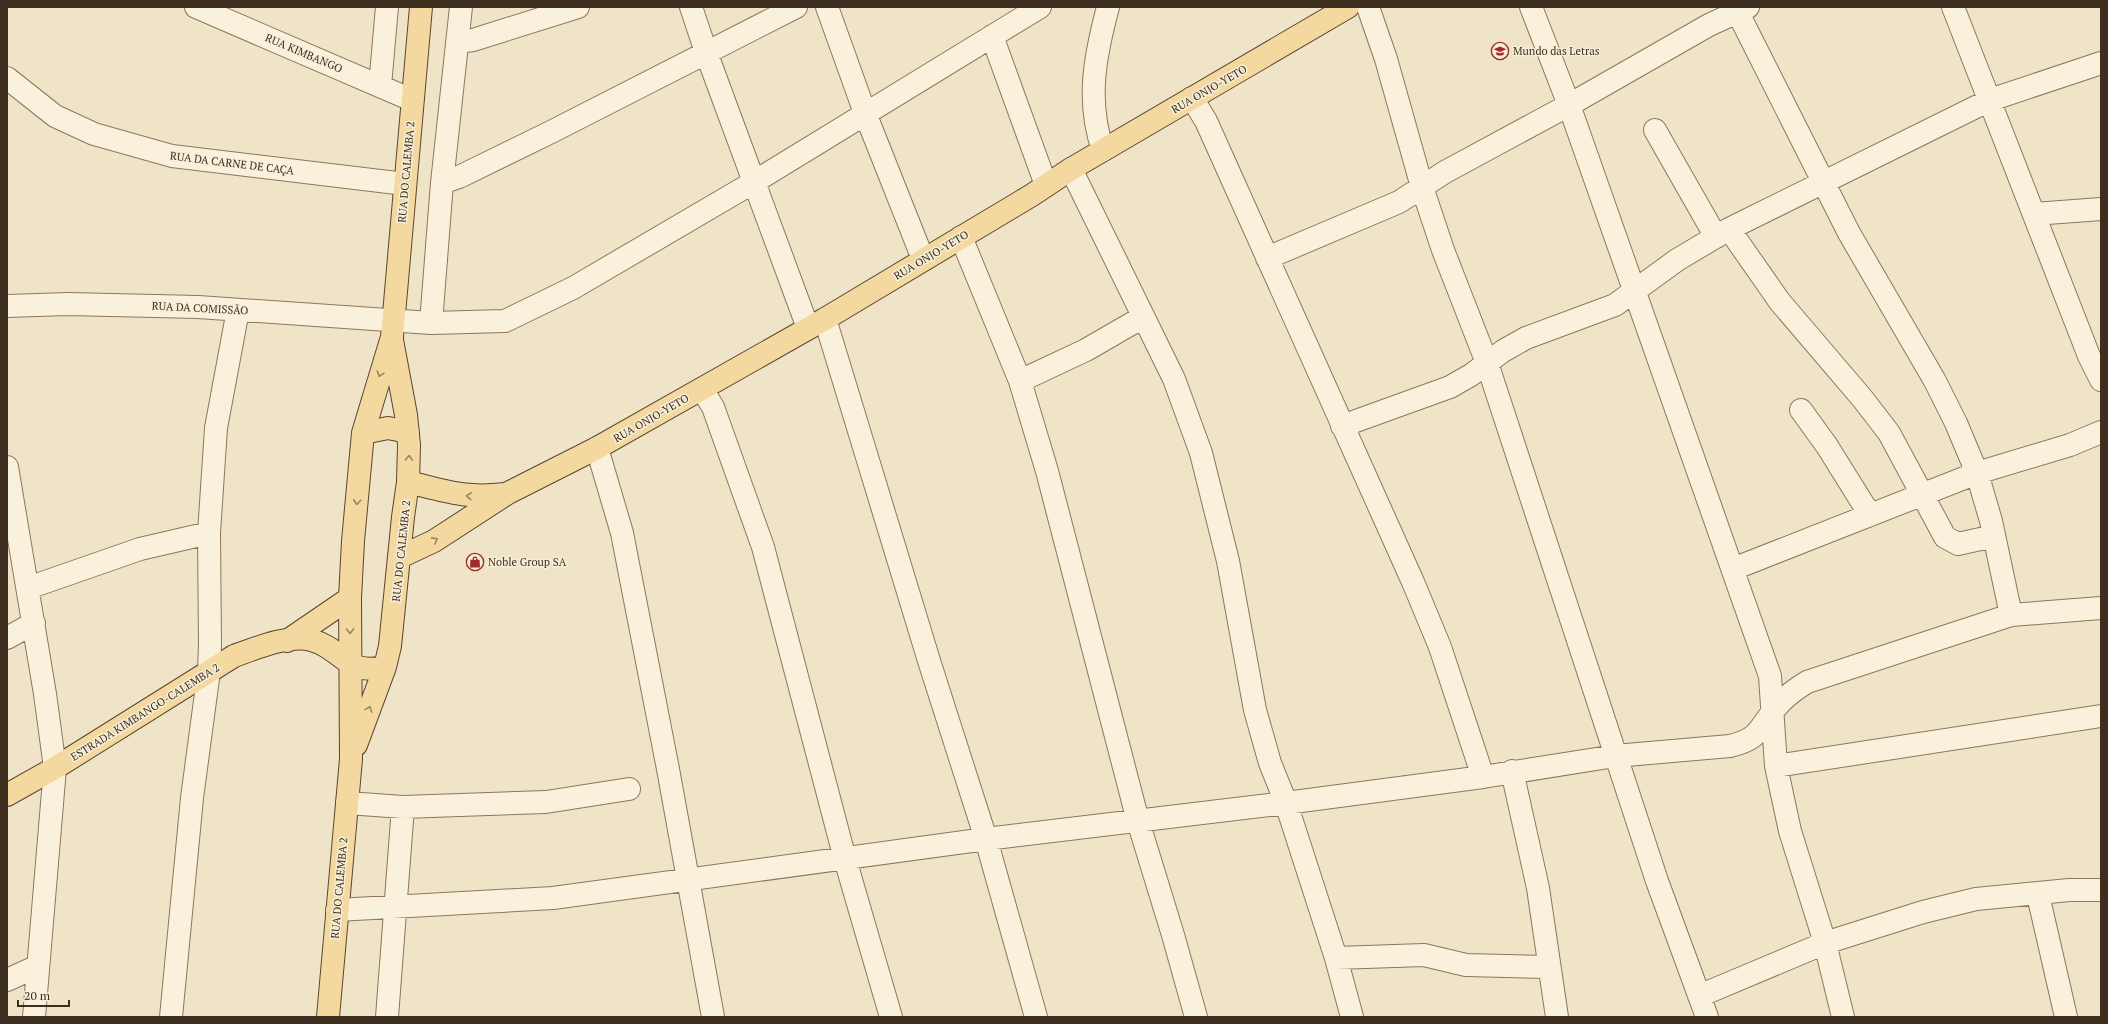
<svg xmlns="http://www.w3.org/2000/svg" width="2108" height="1024" font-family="'PT Serif',serif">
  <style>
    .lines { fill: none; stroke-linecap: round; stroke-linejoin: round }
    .minor-casing { stroke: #8d765c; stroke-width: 24 }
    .major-casing { stroke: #5b4430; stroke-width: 24 }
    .minor { stroke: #faf1dc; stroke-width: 22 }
    .major { stroke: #f3d9a0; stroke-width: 22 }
    .oneway { stroke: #988460 }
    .labels { text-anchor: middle; stroke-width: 3; stroke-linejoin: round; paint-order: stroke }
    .poi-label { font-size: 11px; fill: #3d2e20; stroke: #f7eed8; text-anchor: start }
    .street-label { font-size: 11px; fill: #3d2e20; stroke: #f7eed8 }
  </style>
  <rect width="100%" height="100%" fill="#f0e4c8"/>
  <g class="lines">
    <defs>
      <path id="minor" d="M196,7L412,100
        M691,7L706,52L808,328
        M827,7L865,113L923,259
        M1368,7L1386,59L1422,187L1443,250L1487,363L1657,881L1707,1017
        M1531,7L1569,105L1770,676L1776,766L1790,831L1825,943L1843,1017
        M1735,7L1849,233L1935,381L1956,423L1977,473L1991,521L2011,615
        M1953,7L2089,356L2101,380
        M992,36L1046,185
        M457,42L473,40L578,7
        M7,78L55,116L94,134L172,156L405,184
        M380,86L387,7
        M1192,98L1206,121L1413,582L1440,647L1483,777
        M1655,130L1716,237
        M1103,150C1086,101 1095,56 1108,7
        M1071,169L1174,379L1201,453L1228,561L1255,710L1270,763L1286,803L1336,958L1352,1017
        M442,183L459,177L553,131L796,7
        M2034,214L2101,209
        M1729,229L1780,302L1862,398L1889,433L1945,537L1958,544L1994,536
        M961,237L1020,381L1047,471L1138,821L1173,935L1196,1017
        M1267,258L1399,202L1445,172L1569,105L1709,25L1748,7
        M7,306L68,304L198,307L431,323L505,321L573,288L754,182L1040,7
        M825,319L930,664L986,839L1036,1017
        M431,323L442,183L461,7
        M1020,381L1086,350L1143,317
        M702,389L713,407L763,547L845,859L891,1017
        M1801,410L1827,446L1870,515
        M1342,426L1450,387L1471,375L1503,351L1526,338L1615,305L1677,260L1729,229L1990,100L2101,63
        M597,448L622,533L668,769L713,1017
        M7,467L45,694L55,768L34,1017
        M1733,569L1977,473L2070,445L2101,432
        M28,588L140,549L209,533
        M7,638L34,623
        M1776,766L2101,716
        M1512,771L1538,888L1557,1017
        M347,803L403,807L546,802L629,789
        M2038,895L2066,1017
        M337,910L553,898L986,839L1286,803L1483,777L1615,756L1730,746C1759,739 1757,731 1774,710C1783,698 1794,690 1807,682L2011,615L2101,608
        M1336,958L1424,955L1466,965L1549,967
        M7,980L38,966
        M1699,996L1825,943L1923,912L1976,899L2069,890H2101
        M171,1017L192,798L209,671L210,645L209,533L216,428L238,310
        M387,1017L403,807"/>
      <path id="major" d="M363,433L388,428L408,432
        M408,482C445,491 466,499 505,494
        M400,557L434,541L508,493L597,448L825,319L1032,195L1071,169L1348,7
        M287,641L350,598
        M356,745L385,667L390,646L403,517L408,482L409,445L406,415L392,340
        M7,795L55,768L234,656C254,649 289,634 311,640C344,649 345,676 385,667
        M328,1017L351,759L350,598L353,541L363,433L392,337L421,7"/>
    </defs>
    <!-- minor casing -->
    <use href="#minor" class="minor-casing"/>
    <!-- major casing -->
    <use href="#major" class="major-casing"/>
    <!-- minor -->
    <use href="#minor" class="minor"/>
    <!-- major -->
    <use href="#major" class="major"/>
  </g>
  <!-- one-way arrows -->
  <defs><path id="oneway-chevron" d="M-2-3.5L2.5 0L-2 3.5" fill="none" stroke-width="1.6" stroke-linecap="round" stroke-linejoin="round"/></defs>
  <g class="oneway">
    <use href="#oneway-chevron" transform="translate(380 374) rotate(107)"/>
    <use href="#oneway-chevron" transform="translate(409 458) rotate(-88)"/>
    <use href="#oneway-chevron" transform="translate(469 496) rotate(-176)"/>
    <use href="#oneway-chevron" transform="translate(357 502) rotate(95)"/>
    <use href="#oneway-chevron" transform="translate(435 540) rotate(-28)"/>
    <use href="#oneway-chevron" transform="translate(350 631) rotate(89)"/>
    <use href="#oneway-chevron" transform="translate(369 709) rotate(-69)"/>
  </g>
  <!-- icons -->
  <defs>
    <symbol id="school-ring" viewBox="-11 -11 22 22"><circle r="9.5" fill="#f7eed8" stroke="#9e2a2b" stroke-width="1.5"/><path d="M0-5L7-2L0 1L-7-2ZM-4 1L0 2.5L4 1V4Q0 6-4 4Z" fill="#9e2a2b"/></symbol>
    <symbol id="shop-ring" viewBox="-11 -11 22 22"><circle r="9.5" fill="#f7eed8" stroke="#9e2a2b" stroke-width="1.5"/><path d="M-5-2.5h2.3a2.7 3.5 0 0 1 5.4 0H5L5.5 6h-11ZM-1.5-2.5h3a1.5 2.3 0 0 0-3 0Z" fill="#9e2a2b"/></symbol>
  </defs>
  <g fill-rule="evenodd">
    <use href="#school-ring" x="1490" y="41" width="20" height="20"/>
    <use href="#shop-ring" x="465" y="552" width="20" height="20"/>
  </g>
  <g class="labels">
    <!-- poi labels -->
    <g class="poi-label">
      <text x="1513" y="55">Mundo das Letras</text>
      <text x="488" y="566">Noble Group SA</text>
    </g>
    <!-- street labels -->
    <g class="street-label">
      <text transform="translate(304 53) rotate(23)" y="4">RUA KIMBANGO</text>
      <text transform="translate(1209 89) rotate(-30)" y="4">RUA ONJO-YETO</text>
      <text transform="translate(232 163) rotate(7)" y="4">RUA DA CARNE DE CAÇA</text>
      <text transform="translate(406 172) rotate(-85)" y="4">RUA DO CALEMBA 2</text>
      <text transform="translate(931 255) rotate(-31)" y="4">RUA ONJO-YETO</text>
      <text transform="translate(200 308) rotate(3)" y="4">RUA DA COMISSÃO</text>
      <text transform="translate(651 418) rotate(-30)" y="4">RUA ONJO-YETO</text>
      <text transform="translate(401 551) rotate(-84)" y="4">RUA DO CALEMBA 2</text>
      <text transform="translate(145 712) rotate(-32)" y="4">ESTRADA KIMBANGO-CALEMBA 2</text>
      <text transform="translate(339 888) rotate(-85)" y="4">RUA DO CALEMBA 2</text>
    </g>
  </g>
  <!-- border -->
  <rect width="2108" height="1024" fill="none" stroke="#3d2e20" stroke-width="16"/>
  <!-- scale -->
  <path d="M18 1000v6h51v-6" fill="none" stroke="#3d2e20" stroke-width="2"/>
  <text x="24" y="1000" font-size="12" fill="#3d2e20" stroke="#f7eed8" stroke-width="3" paint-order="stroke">20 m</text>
</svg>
